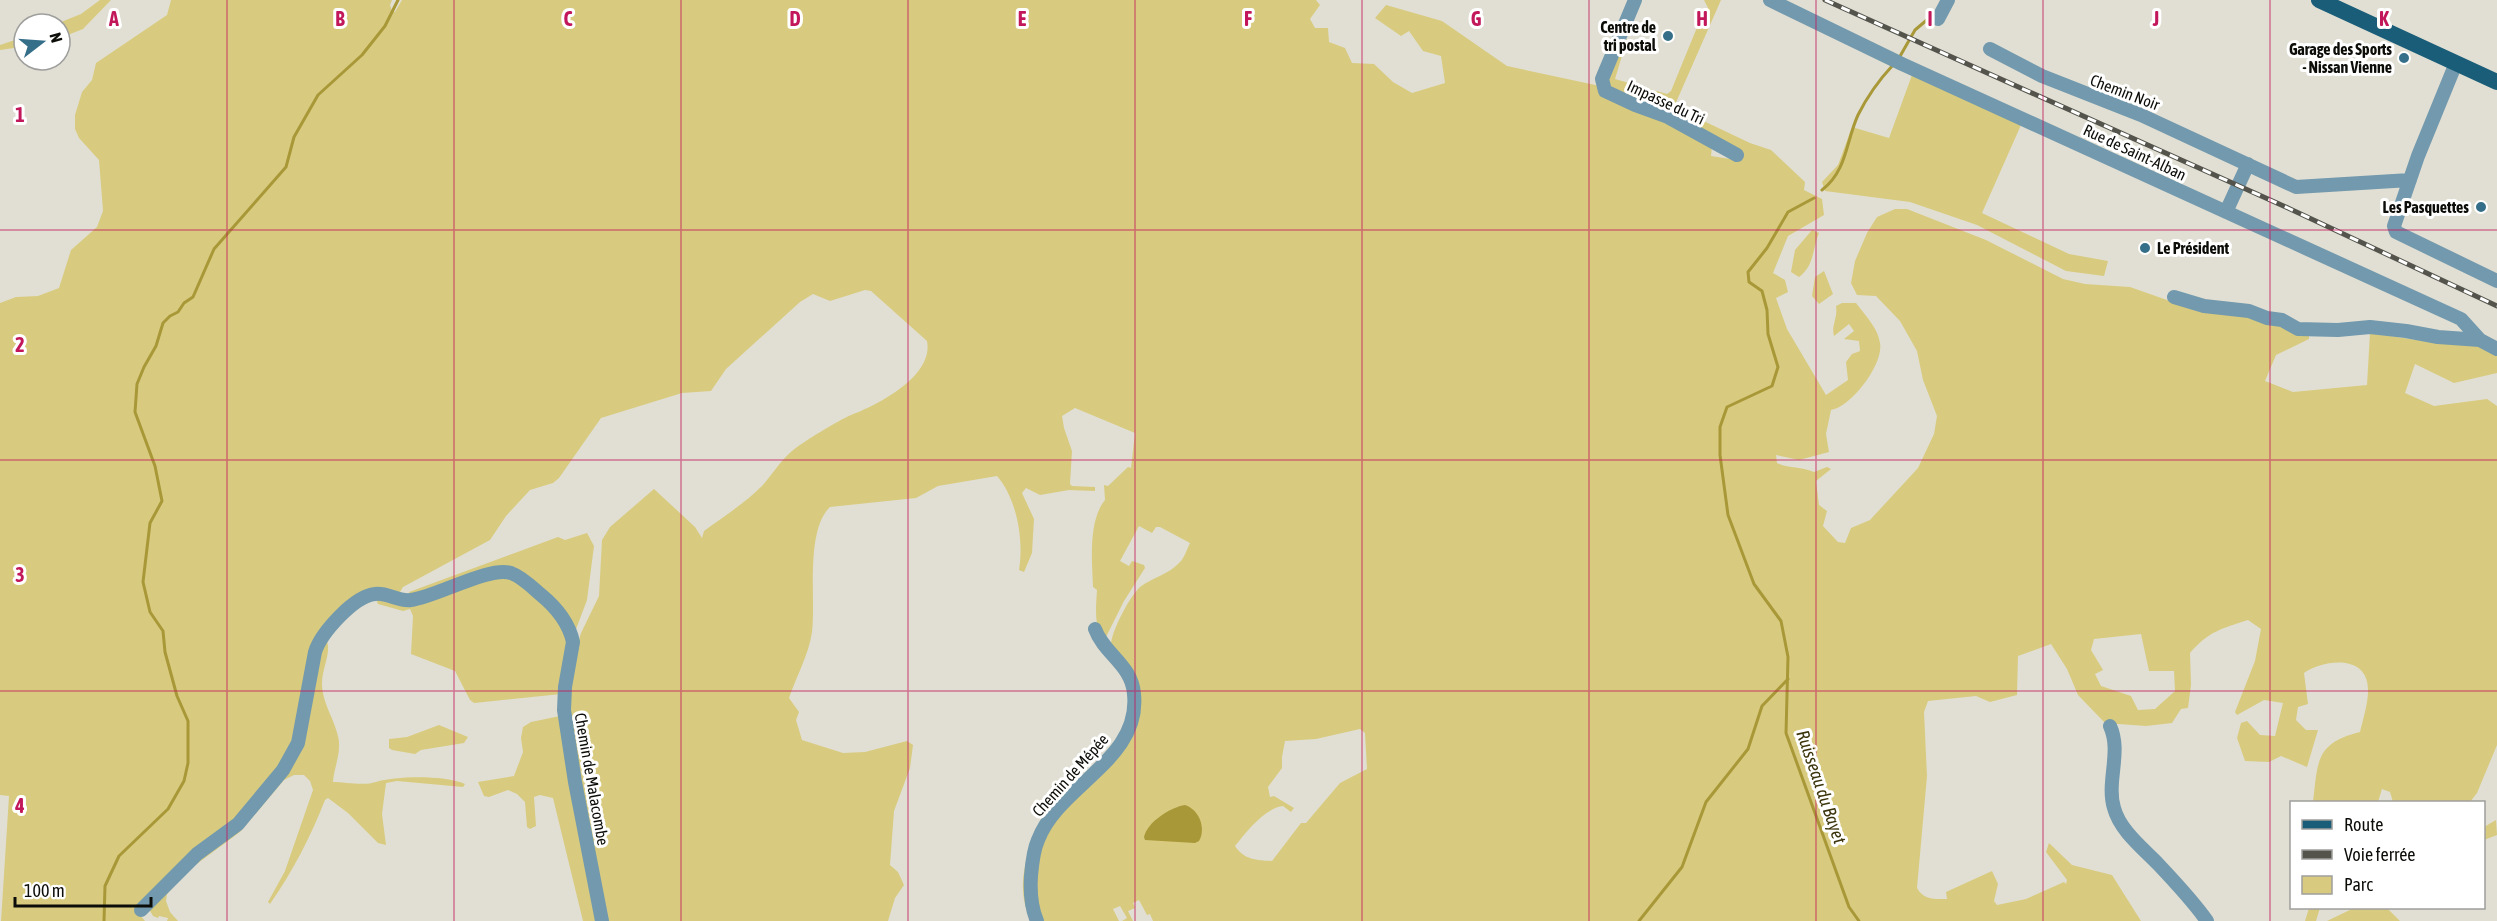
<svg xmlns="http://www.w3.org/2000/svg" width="2497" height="921" font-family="'Asap Condensed',sans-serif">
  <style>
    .green { fill: #d8cb7f; fill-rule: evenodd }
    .water { fill: #a99838 }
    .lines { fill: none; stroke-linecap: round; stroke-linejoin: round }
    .stream { stroke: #a99838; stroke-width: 3 }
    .minor { stroke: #7299ad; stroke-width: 14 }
    .major { stroke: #195d79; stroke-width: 16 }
    .rail-casing { stroke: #54544d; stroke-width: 5 }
    .rail { stroke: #fff; stroke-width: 3; stroke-dasharray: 9; stroke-linecap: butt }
    .grid { fill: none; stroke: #c2185b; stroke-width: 1.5; stroke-opacity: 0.55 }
    .poi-dot { fill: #356e88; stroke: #fff; stroke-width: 2 }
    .labels { text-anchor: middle; stroke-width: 6; stroke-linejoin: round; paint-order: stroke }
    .poi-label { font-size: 16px; font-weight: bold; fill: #0c0c08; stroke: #fff; text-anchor: end }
    .street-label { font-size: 16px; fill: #0c0c08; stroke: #fff }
    .water-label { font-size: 18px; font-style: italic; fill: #3c350c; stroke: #fff }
    .grid-label { font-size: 20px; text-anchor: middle; font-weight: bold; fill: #c2185b; stroke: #fff; stroke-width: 6; stroke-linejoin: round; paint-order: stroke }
  </style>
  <rect width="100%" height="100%" fill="#e1dfd3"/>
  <!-- green -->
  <path class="green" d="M100,0H111L83,29L60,38V24H56L81,14Z
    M171,0H392L390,5L392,11L395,12L402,0H1316L1320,5L1310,19L1315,28H1328L1329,42L1345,48L1352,63L1374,64L1393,82L1412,93L1445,83L1441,56L1423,51L1409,31L1401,36L1375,18L1386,5L1442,21L1507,66L1600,86L1614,99L1669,121L1712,146L1711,156L1737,160L1740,155L1669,115L1613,94L1605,82L1623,39H1627L1615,79L1667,94L1671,91L1698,25L1708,8L1704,0H1721L1674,107L1750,143L1771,150L1805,182L1804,190L1822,199L1824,215L1788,236L1773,273L1785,280L1788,292L1776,298L1787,329L1826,395L1848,380L1846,362L1852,354L1860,351L1859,341L1844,339L1854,331L1849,324L1834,336C1831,325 1838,318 1836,306L1842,303H1856C1865,315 1878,328 1880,343C1884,364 1851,407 1831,410L1826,434L1829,452L1799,460L1776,455L1777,463C1790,469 1800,466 1814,472L1827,467L1831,469L1816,481L1819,505L1827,511L1823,526L1838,542L1845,543L1851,528L1870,520L1918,468L1934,434L1937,416L1923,380L1917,351L1900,321L1876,296L1857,295L1851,283L1855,261L1867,233L1877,217L1895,209H1907L1986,240L2063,279L2085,284L2130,287L2201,312L2242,313L2309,333V339L2276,355L2265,381L2293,392L2367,385L2370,333L2443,344H2474L2497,353V373L2454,383L2415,364L2405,393L2434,406L2487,399L2497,406V745L2477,793L2470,802H2393L2390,792L2382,789L2378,802H2313C2318,762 2315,743 2360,732C2363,719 2368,704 2368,691C2369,654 2324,659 2304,673L2308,704L2298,707L2296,720L2306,730H2318L2307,767L2281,756L2269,762L2245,761L2237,738L2241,723L2247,721L2260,735L2275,736L2283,703L2264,700L2237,715L2235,712L2255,661L2261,629L2248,620C2221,629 2209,631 2190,653L2191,685L2188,708L2181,709L2172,723L2146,726L2105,723L2078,695L2067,669L2051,644L2018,656L2017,695L1990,702L1976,696L1928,701L1924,712L1927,776L1917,888C1924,900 1933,899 1947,899L1946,892L1992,871L1998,884L1994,901L1997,905L2026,899L2064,882L2066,884L2067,880L2046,852L2049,843L2072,865L2112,875L2141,921H1153L1150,914L1147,915L1139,900L1133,903L1135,908L1128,911L1133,921H1122L1127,918L1120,906L1113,909L1119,921H1031C1020,898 1021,876 1029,851L1037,853L1045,831L1051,821L1118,753C1139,725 1150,690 1124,661C1119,656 1111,652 1111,644C1112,630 1130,596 1140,587C1152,578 1169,574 1179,563C1184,559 1187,549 1190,543L1160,527H1156L1152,533L1139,526L1120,561L1129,566L1132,561L1144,565L1145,568L1124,601L1105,639H1102C1094,623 1096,607 1097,590L1093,587C1092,561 1088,521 1105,500L1104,485L1108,486L1128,467L1131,468L1135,433L1075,408L1062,416L1064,428L1072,451L1070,484L1072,486L1095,487V491L1069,490L1040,495L1026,488L1022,493L1034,519L1032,553L1024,572L1019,570C1024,540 1017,499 997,476L938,486L916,498L830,507C805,531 816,599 812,632C809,654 796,677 789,698L799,712L796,720L802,740L843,753L865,752L907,741L913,745L910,768L894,811L890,865L898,872L904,885L895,898L888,921H583L553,798L540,795L534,797L536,826L530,829L527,827L525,802L517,794L508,790L489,797L484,796L478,782L514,776L523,752L521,738L523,727L531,722L560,716L565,718L574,656L581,633L599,596L602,540L610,527L654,489L695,527L702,538L704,531C723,517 745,503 762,486C772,475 780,461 792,451C803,442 837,421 851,415C878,405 934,376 927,341L871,291L865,290L830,301L813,294L800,302L726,369L711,391L682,393L601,418L559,478L553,483L530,490L506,516L490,540L403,587L400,592L370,591L360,596L321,628L320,633C337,644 322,665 322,683C322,703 334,718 338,736C342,752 334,767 333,782C345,782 364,786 376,782C396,776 444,775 465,784L463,787L397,781L386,783L382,814L386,845L378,843L348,813L328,798L325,800C311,836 293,871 270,904L268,902L285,871L313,790L310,781L304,775H294L284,780L240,832L190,869L167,894L166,901L170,912L178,921H167L168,918L159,916L158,918L153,916L149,909L150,903L186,869L182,867L139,909V914L145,921H1L9,796L0,795V303L16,297L38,296L59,288L71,250L97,227L103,211L99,160L79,138L75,129V115L82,92L92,80L96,63L167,15ZM2141,634L2149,671H2174L2175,691L2155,709L2138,710L2131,696L2101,686L2095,674L2103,670L2091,650L2094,639ZM1360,729L1365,733L1367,769L1340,783L1306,823H1301L1272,861C1257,860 1244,860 1235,846C1246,832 1265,808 1283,806L1291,812L1294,808L1274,796L1270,797L1268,787L1282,768V757L1285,741L1316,739Z
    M24,37V50L14,48L0,50V45Z
    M1912,75L2021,125L1982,213L2069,254L2108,261L2104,276L2066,271L1977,225L1910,202L1825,191L1822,182L1838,165L1852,127L1889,138Z
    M1812,230L1819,233C1812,249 1815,265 1799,277L1791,272L1795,250Z
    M1824,271L1833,294L1819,304L1812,296L1815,277Z
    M587,533L594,546L587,600L575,632L554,611L567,634L561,694L474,703L470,700L455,671L411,654L413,616L410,609L403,611L378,604L376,599H410L409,592L558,537L565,540Z
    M439,725L468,737L464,743L421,750L415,754L392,750L389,748V739L407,737Z
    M2496,820L2497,835L2484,840V827Z
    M2309,908H2320L2316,921H2305Z
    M2354,908H2387L2400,921H2327Z"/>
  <!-- water -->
  <path class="water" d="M1185,805C1200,810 1206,829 1199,841L1195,843L1145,840L1144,837C1147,822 1171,807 1185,805Z"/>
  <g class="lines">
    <!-- stream -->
    <path class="stream" d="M1899,58L1915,30L1928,19
      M1822,190C1847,171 1846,141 1858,115C1867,97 1879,80 1893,65
      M1814,198L1788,212L1767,248L1748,272L1749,282L1762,291L1767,310L1768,334L1778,367L1772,386L1727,407L1720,427V455L1728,515L1754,584L1781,621L1788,657L1786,733L1849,907L1859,921
      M104,921L105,886L119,856L168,809L184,781L188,763V721L177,696L165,652L163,631L150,612L143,582L150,523L162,501L155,466L135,412L137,384L144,367L156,346L163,323L170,316L178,312L184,303L193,297L214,249L286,167L294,137L318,95L362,55L385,26L398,0
      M1639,921L1682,867L1706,802L1748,749L1762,706L1788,679"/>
    <!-- minor -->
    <path class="minor" d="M1635,0L1602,79L1605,91L1635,105L1668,117L1737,155
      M1770,0L1902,64L2461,319L2480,340
      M1938,19L1948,0
      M1990,49L2042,76L2141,115L2296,187L2410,180
      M2456,63L2418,156L2394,226L2396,232L2497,281
      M2226,212L2248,164
      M2174,297L2204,306L2249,311L2267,318L2282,320L2298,329L2338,330L2370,327L2406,331L2438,337L2480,340L2497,349
      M2110,726C2122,752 2106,782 2114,808C2120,831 2144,849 2159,865C2176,883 2193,901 2207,921
      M141,910L197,854L238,824L283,770L298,743L315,652C321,633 354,596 375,594C387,592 398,602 411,600C436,597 489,566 511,573C522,577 532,587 540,594C556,607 569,623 573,642L565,687L564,710L575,782L602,921
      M1037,921C1031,907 1030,891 1031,876C1032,864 1033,851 1038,840C1059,785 1141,760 1134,694C1132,665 1104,654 1095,629"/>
    <!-- major -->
    <path class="major" d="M2319,0L2497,82"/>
    <defs>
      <path id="rail" d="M1825,0L2288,208L2497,306"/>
    </defs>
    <!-- rail casing -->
    <use href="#rail" class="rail-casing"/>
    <!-- rail -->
    <use href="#rail" class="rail"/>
  </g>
  <!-- grid -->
  <path class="grid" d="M227,0V921M454,0V921M681,0V921M908,0V921M1135,0V921M1362,0V921M1589,0V921M1816,0V921M2043,0V921M2270,0V921M0,230H2497M0,460H2497M0,691H2497"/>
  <!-- markers -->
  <g class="poi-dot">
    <circle cx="1668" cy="36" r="6"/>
    <circle cx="2404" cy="58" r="6"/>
    <circle cx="2481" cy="207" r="6"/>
    <circle cx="2145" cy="248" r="6"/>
  </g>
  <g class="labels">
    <!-- poi labels -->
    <g class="poi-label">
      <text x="1656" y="33">Centre de<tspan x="1656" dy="18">tri postal</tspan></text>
      <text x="2392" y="55">Garage des Sports<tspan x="2392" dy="18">- Nissan Vienne</tspan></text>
      <text x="2469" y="213">Les Pasquettes</text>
      <text x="2157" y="254" text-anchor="start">Le Président</text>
    </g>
    <!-- street labels -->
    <g class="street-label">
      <text transform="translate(2125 92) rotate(21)" y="6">Chemin Noir</text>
      <text transform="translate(1666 102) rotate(25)" y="6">Impasse du Tri</text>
      <text transform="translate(2135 152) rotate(25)" y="6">Rue de Saint-Alban</text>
      <text transform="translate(1070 775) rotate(-48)" y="6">Chemin de Mépée</text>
      <text transform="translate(592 779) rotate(80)" y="6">Chemin de Malacombe</text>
    </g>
    <!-- water labels -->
    <g class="water-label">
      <text transform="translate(1821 787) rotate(71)" y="6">Ruisseau du Bayet</text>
    </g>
  </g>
  <g class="grid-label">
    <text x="114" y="26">A</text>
    <text x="340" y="26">B</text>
    <text x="568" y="26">C</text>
    <text x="795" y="26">D</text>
    <text x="1022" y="26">E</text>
    <text x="1248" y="26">F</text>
    <text x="1476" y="26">G</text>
    <text x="1702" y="26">H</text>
    <text x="1930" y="26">I</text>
    <text x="2156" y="26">J</text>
    <text x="2384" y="26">K</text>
    <text x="20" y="122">1</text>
    <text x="20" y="352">2</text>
    <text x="20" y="582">3</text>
    <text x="20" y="813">4</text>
  </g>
  <!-- legend -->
  <rect x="2290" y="801" width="195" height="108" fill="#ffffff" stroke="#9e9e9c" stroke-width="1.5"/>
  <rect x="2302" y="820" width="30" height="9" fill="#195d79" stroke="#9e9e9c" stroke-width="1.5"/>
  <text x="2344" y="831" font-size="18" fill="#0c0c08">Route</text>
  <rect x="2302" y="850" width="30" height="9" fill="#54544d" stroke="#9e9e9c" stroke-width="1.5"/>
  <text x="2344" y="861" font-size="18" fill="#0c0c08">Voie ferrée</text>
  <rect x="2302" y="876" width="30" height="18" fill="#d8cb7f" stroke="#9e9e9c" stroke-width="1.5"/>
  <text x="2344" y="891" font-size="18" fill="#0c0c08">Parc</text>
  <!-- north arrow -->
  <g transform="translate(42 42) rotate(73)"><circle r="28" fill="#ffffff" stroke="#9e9e9c" stroke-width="1.5"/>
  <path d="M0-4.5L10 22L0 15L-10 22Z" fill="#356e88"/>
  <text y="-9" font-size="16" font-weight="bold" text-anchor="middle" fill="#0c0c08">N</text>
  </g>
  <!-- scale -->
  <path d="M15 897v9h136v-9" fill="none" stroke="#0c0c08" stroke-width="3"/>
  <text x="24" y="897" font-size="18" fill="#0c0c08" stroke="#ffffff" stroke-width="4.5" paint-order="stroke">100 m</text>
</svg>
